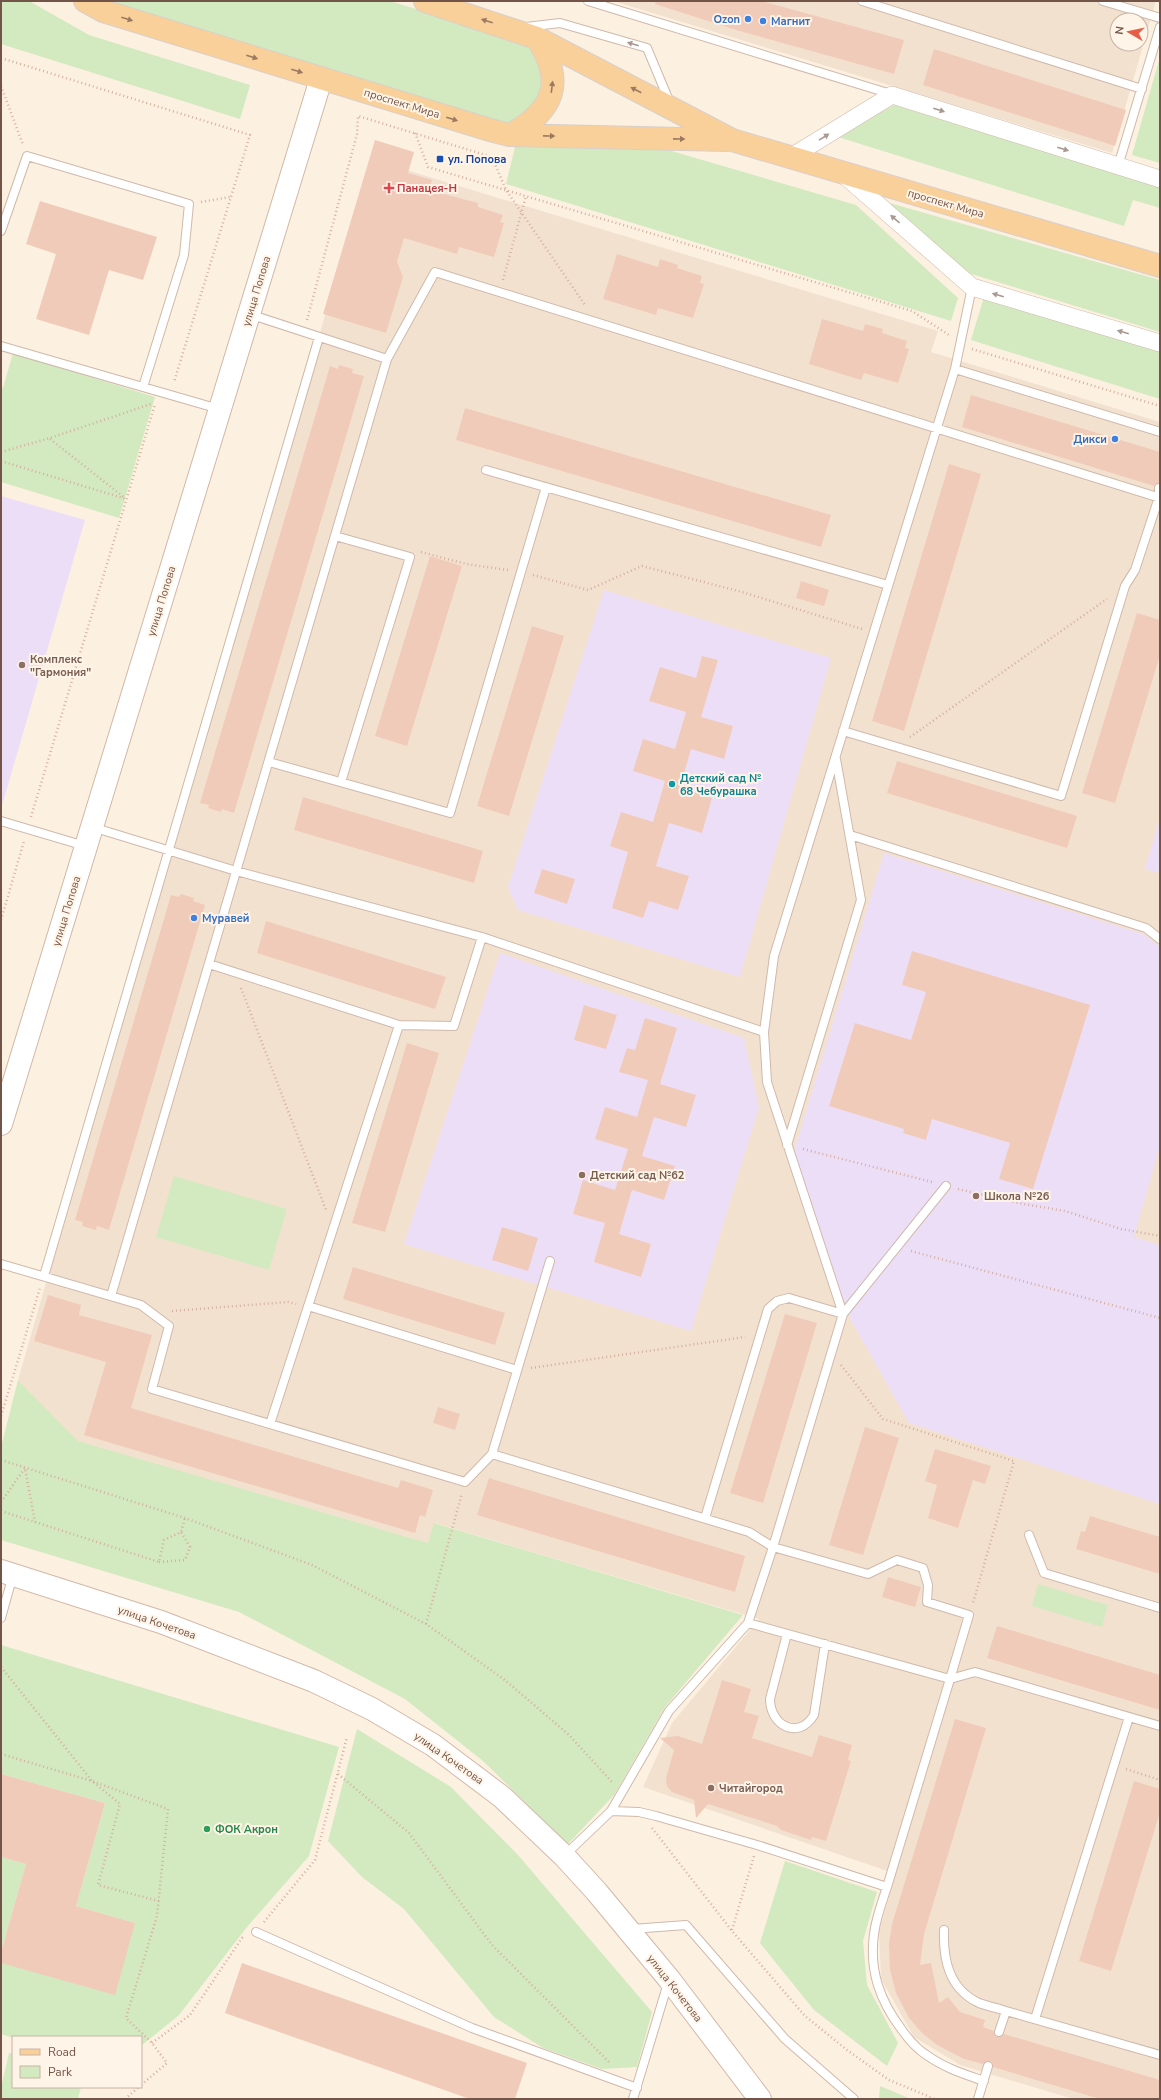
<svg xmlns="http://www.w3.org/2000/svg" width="1161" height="2100" font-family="'Nunito Sans',sans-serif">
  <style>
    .residential { fill: #f3e1d0; fill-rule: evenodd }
    .education { fill: #eddef8 }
    .green { fill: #d3e9c0 }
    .building { fill: #f1cbb9 }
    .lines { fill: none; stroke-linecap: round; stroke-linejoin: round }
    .lane-casing { stroke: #cfb9ab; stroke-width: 10 }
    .street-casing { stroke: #cfb9ab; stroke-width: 18 }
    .secondary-casing { stroke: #d2b8a8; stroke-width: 24 }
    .primary-casing { stroke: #d8cfcc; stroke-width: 24 }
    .path { stroke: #d5af9d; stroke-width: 2.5; stroke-dasharray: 1 3; stroke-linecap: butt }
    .lane { stroke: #fff; stroke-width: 8 }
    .street { stroke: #fff; stroke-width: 17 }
    .secondary { stroke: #fff; stroke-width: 22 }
    .primary { stroke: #fad09a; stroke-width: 22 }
    .oneway { fill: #9b7a61 }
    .oneway2 { fill: #aa9991 }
    .shop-dot { fill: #3f7fe0; stroke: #fff4e7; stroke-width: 1.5 }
    .transit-dot { fill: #1a4fb4; stroke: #fff4e7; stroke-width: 1.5 }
    .health-dot { fill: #e0444e; stroke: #fff4e7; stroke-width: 1.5 }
    .education-dot { fill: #8d6e63; stroke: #fff4e7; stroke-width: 1.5 }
    .culture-dot { fill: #0f9aa8; stroke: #fff4e7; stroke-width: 1.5 }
    .leisure-dot { fill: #2e9e5b; stroke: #fff4e7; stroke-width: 1.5 }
    .labels { text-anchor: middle; stroke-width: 4; stroke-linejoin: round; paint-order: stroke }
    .shop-label { font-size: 11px; font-weight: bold; fill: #366cbe; stroke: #fff4e7; text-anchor: end }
    .street-label { font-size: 11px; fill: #725548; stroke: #fff4e7 }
    .transit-label { font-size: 11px; font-weight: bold; fill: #164399; stroke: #fff4e7; text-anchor: start }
    .health-label { font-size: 11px; font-weight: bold; fill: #be3a42; stroke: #fff4e7; text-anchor: start }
    .education-label { font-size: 11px; font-weight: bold; fill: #785e54; stroke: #fff4e7; text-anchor: start }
    .culture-label { font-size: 11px; font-weight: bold; fill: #0d838f; stroke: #fff4e7; text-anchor: start }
    .leisure-label { font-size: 11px; font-weight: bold; fill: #27864d; stroke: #fff4e7; text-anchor: start }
  </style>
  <rect width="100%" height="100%" fill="#fcf0e1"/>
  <!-- residential -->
  <path class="residential" d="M613,1H1156L1112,153ZM1117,20H1141V44H1117Z
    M370,159L938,331L931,352L1160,422V2099H1073L960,2065L914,2037L881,1979L879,1931L896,1874L643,1787L672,1723L759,1619L435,1523L428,1543L77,1441L18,1380Z"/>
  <!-- education -->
  <path class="education" d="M1,496L85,520L1,809Z
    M604,590L831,658L740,977L518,910L508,887Z
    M1160,818V873L1145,869Z
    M884,853L1143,934L1160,947V1145L1134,1237L1160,1245V1504L909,1423L847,1313L793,1155Z
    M500,953L744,1038L759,1107L691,1331L404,1244Z"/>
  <!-- green -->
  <path class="green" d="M1,1H29L89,35L250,85L240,119L1,44Z
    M104,1H390L526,43L534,52L541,62L542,92L536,105L511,123L495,126Z
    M1160,57V163L1132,155Z
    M894,105L1160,187V208L1133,200L1124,226L838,137Z
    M651,145L856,205L958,298L951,321L506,184L515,147Z
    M886,202L1160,280V332L968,273Z
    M984,297L1160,351V399L971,340Z
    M13,353L155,397L119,518L1,482V387L3,388Z
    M174,1176L287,1209L269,1270L156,1237Z
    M18,1380L78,1441L428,1543L434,1523L743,1615L665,1707L614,1795L568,1844L483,1761L405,1699L239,1612L1,1540V1447Z
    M1038,1584L1108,1605L1102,1627L1032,1606Z
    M1,1645L339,1747L309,1856L247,1927L179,2015L141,2046V2037L13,2038L1,2034V1963L135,1923L76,1906L105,1803L1,1774Z
    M357,1729L451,1787L518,1855L652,2012L637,2067L602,2069L543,2048L494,2017L404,1909L362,1877L328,1841Z
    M1,1857L26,1864L1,1952Z
    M785,1861L877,1892L863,1941L867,1985L898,2043L887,2066L814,2010L760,1943Z
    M9,2053L13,2054V2087H81L78,2099H1V2088Z
    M880,2086L911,2099H879Z"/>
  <!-- building -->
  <path class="building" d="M656,1H761L904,40L894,74L736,30L655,4Z
    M934,49L1126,110L1115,146L923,85Z
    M375,140L414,152L408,173L432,180L429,190L478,203V207L503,215L500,222L504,223L494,257L459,247L457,254L404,238L397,262L403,277L386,333L323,314Z
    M40,201L157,237L143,280L109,270L89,335L36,319L56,254L26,244Z
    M617,254L658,267L660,259L678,265L677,268L702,276L700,283L704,284L693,318L658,308L656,315L603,299Z
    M822,319L863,331L865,324L883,329L882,333L907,341L905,348L909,349L898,383L864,373L861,380L809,364Z
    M339,365L353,369L352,373L364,376L234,813L222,809L221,812L208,808L209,805L200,803L330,366L338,369Z
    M971,395L1160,452V483L1154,486L962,427Z
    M465,408L831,515L821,547L456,440Z
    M949,464L981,474L904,731L872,721Z
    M430,556L462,566L407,746L375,736Z
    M801,581L829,590L824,606L796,598Z
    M1137,613L1160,620V655L1115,803L1082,793Z
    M532,626L564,636L509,816L477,806Z
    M702,656L718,660L701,717L733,726L724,759L691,749L680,788L712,798L702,833L669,823L656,866L689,876L678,910L649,901L643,918L612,908L628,852L610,846L621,812L653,822L665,781L633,771L643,739L675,749L686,712L649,701L660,667L696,678Z
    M897,761L1077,816L1067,848L887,793Z
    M303,797L483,851L474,883L294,830Z
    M542,869L575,879L567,904L534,893Z
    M181,894L194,898L193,901L205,905L109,1230L97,1226L96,1230L82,1226L83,1222L75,1220L171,895L179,897Z
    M266,921L446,977L435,1009L257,953Z
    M912,951L1090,1005L1033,1189L999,1179L1010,1143L932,1119L926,1140L903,1133L904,1129L829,1106L855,1023L911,1040L926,992L902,985Z
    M584,1005L617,1015L606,1049L574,1040Z
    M645,1018L677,1028L660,1084L696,1095L686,1127L654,1117L642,1156L675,1166L664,1200L632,1190L619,1234L651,1244L641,1277L594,1262L605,1223L573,1214L583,1180L615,1190L628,1149L595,1139L605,1107L637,1117L648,1080L619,1072L627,1048L635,1050Z
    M407,1043L439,1053L385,1232L352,1223Z
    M502,1227L538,1238L528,1271L492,1260Z
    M353,1267L505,1313L495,1345L343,1299Z
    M48,1295L81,1305L79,1315L152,1335L131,1408L398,1488L401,1480L433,1490L425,1517L420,1515L415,1533L84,1435L106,1362L34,1341Z
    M785,1314L817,1323L763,1503L730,1493Z
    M438,1407L460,1414L455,1430L433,1423Z
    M865,1427L899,1438L863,1555L829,1545Z
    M935,1449L991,1466L985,1484L973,1480L958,1528L928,1518L937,1485L925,1481Z
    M489,1478L745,1556L735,1592L477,1515Z
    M1090,1516L1160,1537V1574L1076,1549L1081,1531L1085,1532Z
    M888,1577L921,1587L915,1607L882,1597Z
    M997,1626L1160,1675V1710L987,1658Z
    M722,1680L751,1689L744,1712L759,1716L752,1738L812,1757L819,1735L852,1745L848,1760L851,1761L826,1841L812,1837L811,1840L781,1830L777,1826L708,1804L696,1818L694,1800L672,1792L667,1786L666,1778L674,1750L660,1738L678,1736L702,1744Z
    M955,1719L986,1728L924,1934L920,1965L931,1963L939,2003L948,1997L960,2012L985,2020L983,2027L994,2031L997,2037H1000L1004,2034L1160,2080V2099H1100L993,2067L992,2063L989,2061L983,2064L964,2059L937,2045L922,2033L909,2018L896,1993L890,1970L889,1944L892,1924Z
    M1,1774L105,1803L76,1906L135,1923L115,1995L1,1963V1952L26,1864L1,1857Z
    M1134,1781L1160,1789V1812L1111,1971L1079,1961Z
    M242,1963L527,2063L515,2099H470L225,2013Z"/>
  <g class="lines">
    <defs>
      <path id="lane" d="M588,1L891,94
        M862,1L1142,89
        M1103,1L1160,18
        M526,27L560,23L647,48L670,103
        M1118,166L1160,27
        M1,231L27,156L189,204L184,255L143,387
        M249,314L387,359
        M1,346L219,409
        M955,369L1160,432
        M486,470L888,585
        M335,536L410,557L341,782
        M843,731L1061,796L1125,586L1135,570L1159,497V488
        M269,762L450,813L546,487
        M1,821L85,846
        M92,827L236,871L482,937L764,1032
        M850,835L1146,928L1160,939
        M209,964L399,1025L270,1424
        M399,1025L454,1026L482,937
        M787,1145L861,900L836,759
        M946,1186L843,1314L773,1547L868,1574L897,1560L923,1568L928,1585L927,1602L969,1615L950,1679
        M1,1264L141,1305L169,1326L152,1389L465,1482L492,1454L749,1532L773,1547L748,1623L669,1711L611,1811L565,1855
        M44,1276L319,337
        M111,1296L387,359L435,272L1160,498
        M308,1306L517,1370
        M843,1314L767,1082L764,1032L774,956L955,369L972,287
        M492,1454L550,1261
        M705,1518L768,1309L777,1301L789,1298L843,1314
        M1029,1535L1044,1573L1160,1608
        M1,1618L13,1575
        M787,1634L770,1699C770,1725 798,1741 814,1715L825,1644
        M950,1679L975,1672L1160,1726
        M611,1811L639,1812L656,1816L757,1845L887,1887L950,1679L748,1623
        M887,1887C882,1902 876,1918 874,1934C869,1971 880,2001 902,2030C909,2040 918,2050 928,2056C945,2068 964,2074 984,2081
        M632,1929L686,1925L785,2039L854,2099
        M944,1930C943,1960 949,1989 979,2003C987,2006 997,2008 1006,2011
        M256,1932L472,2028L637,2088
        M1035,2019L1129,1717
        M999,2032L1006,2011L1160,2055
        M633,2099L668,1983
        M978,2099L988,2066"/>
      <path id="street" d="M791,157L892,95L1160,179
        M843,174L972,287L1160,343"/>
      <path id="secondary" d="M1,1124L321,79
        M1,1571L161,1622L314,1681L372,1709L433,1745L502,1797L564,1856L596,1891L669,1979L760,2099"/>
      <path id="primary" d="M85,1L103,11L490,130L510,135L726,140
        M425,1L537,38L732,140L1160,266
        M510,135C555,110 565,82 537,38"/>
    </defs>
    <!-- lane casing -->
    <use href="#lane" class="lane-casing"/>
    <!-- street casing -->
    <use href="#street" class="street-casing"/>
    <!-- secondary casing -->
    <use href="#secondary" class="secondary-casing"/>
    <!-- primary casing -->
    <use href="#primary" class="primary-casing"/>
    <!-- path -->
    <path class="path" d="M1,58L250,135L174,382
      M1,86L23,145
      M415,133L428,167L912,311L949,335
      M201,202L230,197
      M503,280L526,196
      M307,320L357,134L358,116L492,157L506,190L585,305
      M972,349L1160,406
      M50,439L125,498
      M1,452L50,438L151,404
      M1,461L126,499
      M421,552L466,564L508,570
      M533,575L588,590L642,566L742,592L862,629
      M910,737L1107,599
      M31,817L155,404
      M1,920L24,841
      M241,988L326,1210
      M803,1149L932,1182
      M958,1189L1018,1203L1065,1211L1121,1229L1160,1236
      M911,1251L1160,1318
      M172,1311L288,1302L296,1304
      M841,1365L883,1419L1014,1461L973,1603
      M531,1368L745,1337
      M1,1416L40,1288
      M1,1460L185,1518L312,1565L426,1624L505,1680L569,1735L612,1782
      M1,1502L25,1468L35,1522
      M1,1511L159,1562L164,1540L181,1532L185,1518
      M159,1562L185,1560L190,1547L181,1532
      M426,1624L462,1493
      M1,1667L92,1781L120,1804L98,1885L159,1901
      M1,1754L92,1781L168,1809L157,1916L126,2018L152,2043L167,2063L141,2085
      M1126,1769L1160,1780
      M338,1774L409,1833L492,1945L609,2062
      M652,1828L732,1931L805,2016L847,2050L889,2080L935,2099
      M264,1922L315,1860L347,1737
      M732,1930L754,1856
      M152,2043L190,2015L242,1938L245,1937
      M125,2099L139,2087"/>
    <!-- lane -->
    <use href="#lane" class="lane"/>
    <!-- street -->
    <use href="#street" class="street"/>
    <!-- secondary -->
    <use href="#secondary" class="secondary"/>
    <!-- primary -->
    <use href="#primary" class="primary"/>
  </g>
  <!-- one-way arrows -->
  <defs><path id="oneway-solid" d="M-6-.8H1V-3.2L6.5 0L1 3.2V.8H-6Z"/></defs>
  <g class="oneway">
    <use href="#oneway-solid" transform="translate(127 19) rotate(17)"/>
    <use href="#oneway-solid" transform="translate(487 21) rotate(-163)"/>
    <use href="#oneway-solid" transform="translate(252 57) rotate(17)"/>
    <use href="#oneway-solid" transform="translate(297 71) rotate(17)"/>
    <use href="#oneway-solid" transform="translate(552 87) rotate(-83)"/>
    <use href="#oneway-solid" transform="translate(636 90) rotate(-152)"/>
    <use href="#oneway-solid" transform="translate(452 119) rotate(17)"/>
    <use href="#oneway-solid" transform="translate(549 136) rotate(1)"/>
    <use href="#oneway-solid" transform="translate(679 139) rotate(1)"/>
  </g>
  <g class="oneway2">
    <use href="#oneway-solid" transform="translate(633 44) rotate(-164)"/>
    <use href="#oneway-solid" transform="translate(939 110) rotate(18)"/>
    <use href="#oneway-solid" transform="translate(824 137) rotate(-32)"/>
    <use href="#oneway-solid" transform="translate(1063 149) rotate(18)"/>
    <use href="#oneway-solid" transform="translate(895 219) rotate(-139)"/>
    <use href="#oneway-solid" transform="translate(998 295) rotate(-164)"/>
    <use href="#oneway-solid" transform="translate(1123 332) rotate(-164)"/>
  </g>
  <!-- markers -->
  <g class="shop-dot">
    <circle cx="748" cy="19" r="4"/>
    <circle cx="763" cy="21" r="4"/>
    <circle cx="1115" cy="439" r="4"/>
    <circle cx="194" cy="918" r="4"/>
  </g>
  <rect class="transit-dot" x="436" y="155" width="8" height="8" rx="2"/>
  <path class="health-dot" d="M387 182h4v4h4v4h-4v4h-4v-4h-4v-4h4z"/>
  <g class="education-dot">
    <circle cx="22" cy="665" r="4"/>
    <circle cx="582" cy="1175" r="4"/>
    <circle cx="976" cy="1196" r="4"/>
    <circle cx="711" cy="1788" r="4"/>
  </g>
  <circle class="culture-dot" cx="672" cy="784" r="4"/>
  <circle class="leisure-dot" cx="207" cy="1829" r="4"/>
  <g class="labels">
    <!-- shop labels -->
    <g class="shop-label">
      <text x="740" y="23">Ozon</text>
      <text x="771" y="25" text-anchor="start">Магнит</text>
      <text x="1107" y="443">Дикси</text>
      <text x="202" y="922" text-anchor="start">Муравей</text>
    </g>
    <!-- street labels -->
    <g class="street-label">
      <text transform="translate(402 103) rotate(17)" y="4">проспект Мира</text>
      <text transform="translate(946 203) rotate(16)" y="4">проспект Мира</text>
      <text transform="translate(256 291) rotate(-73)" y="4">улица Попова</text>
      <text transform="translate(161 601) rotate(-73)" y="4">улица Попова</text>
      <text transform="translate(66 911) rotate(-73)" y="4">улица Попова</text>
      <text transform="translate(157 1622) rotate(19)" y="4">улица Кочетова</text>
      <text transform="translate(449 1758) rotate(35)" y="4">улица Кочетова</text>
      <text transform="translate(675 1988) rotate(52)" y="4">улица Кочетова</text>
    </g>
    <!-- transit labels -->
    <g class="transit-label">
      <text x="448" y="163">ул. Попова</text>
    </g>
    <!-- health labels -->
    <g class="health-label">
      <text x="397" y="192">Панацея-Н</text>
    </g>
    <!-- education labels -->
    <g class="education-label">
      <text x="30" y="663">Комплекс<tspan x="30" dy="13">"Гармония"</tspan></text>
      <text x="590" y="1179">Детский сад №62</text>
      <text x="984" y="1200">Школа №26</text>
      <text x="719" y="1792">Читайгород</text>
    </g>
    <!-- culture labels -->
    <g class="culture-label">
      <text x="680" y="782">Детский сад №<tspan x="680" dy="13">68 Чебурашка</tspan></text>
    </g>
    <!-- leisure labels -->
    <g class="leisure-label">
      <text x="215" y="1833">ФОК Акрон</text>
    </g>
  </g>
  <!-- border -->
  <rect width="1161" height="2100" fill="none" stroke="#725548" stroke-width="4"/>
  <!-- legend -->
  <rect x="12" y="2036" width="130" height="52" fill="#fff4e7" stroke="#c7b4a7"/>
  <rect x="20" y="2049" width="20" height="6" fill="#fad09a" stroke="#c7b4a7"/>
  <text x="48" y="2056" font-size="12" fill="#725548">Road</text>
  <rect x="20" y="2066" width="20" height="12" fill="#d3e9c0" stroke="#c7b4a7"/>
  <text x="48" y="2076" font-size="12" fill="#725548">Park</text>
  <!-- north arrow -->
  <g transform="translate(1129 32) rotate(279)"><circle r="19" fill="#fff4e7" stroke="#c7b4a7"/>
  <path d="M0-3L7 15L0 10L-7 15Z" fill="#e55f47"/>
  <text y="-6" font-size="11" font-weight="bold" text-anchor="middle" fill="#725548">N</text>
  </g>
</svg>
